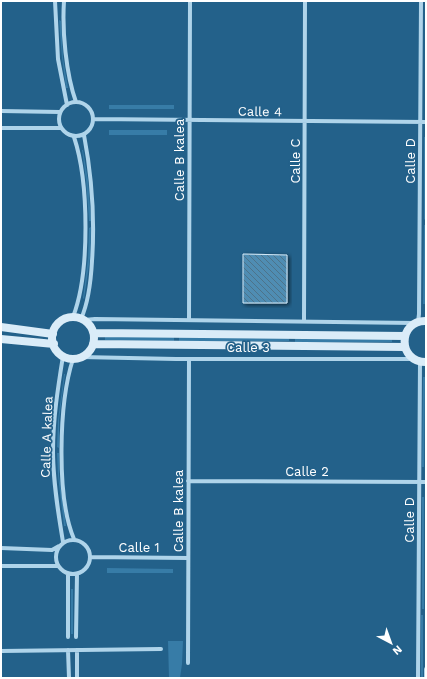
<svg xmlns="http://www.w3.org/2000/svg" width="427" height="679" font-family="'Work Sans',sans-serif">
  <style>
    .green { fill: #377ca7 }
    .building { fill: url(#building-back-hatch); stroke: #d4eaf8; filter: url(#shadow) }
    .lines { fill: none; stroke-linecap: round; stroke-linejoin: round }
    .street { stroke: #afd4ea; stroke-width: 4 }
    .secondary { stroke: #daecf8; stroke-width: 8 }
    .labels { text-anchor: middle; stroke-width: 3.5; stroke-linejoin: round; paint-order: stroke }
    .street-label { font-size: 13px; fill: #fff; stroke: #23618a }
  </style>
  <defs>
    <pattern id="building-back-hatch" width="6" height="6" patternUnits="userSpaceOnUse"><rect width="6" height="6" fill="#508db3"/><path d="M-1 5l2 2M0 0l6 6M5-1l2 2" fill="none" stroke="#4e738a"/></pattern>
    <filter id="shadow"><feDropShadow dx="2" dy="1.5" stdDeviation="2" flood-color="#0009"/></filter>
  </defs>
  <rect width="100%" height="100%" fill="#23618a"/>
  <!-- green -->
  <path class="green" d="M59,20L61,21L63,58L68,88H66L62,58Z
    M425,22H426V107H425Z
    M109,105H174V109H109Z
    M109,130H167V135H109Z
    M424,137H426L425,220L424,219Z
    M82,150H83L88,180L91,221H89L86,180Z
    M424,225H425V304H423Z
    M91,227L90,258L84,299L83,298L88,258L89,228Z
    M105,337H174V341L105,340Z
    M179,337L289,338V341H179Z
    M295,338H392V342H295Z
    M64,374H65L59,420V448L57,447L58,420Z
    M423,377H425L424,467H422Z
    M57,453H59V476L66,526H64L58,476Z
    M422,497H424V609H422Z
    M107,568L173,569V573H107Z
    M71,589H73V634H71Z
    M421,615H423V678H421Z
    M168,641H183L182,664L180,678H169Z"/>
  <!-- building -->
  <path class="building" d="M243,254L287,255V303H243Z"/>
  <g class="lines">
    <!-- street -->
    <path class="street" d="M55,1L58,59L67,105
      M64,1C62,31 66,74 76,102
      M59 119a17 17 0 1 1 34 0a17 17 0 1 1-34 0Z
      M1,111L60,112
      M94,119L426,122
      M1,128H61
      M73,317C90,273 89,182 74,137
      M81,319C89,301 91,280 92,261C95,218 92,177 84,135
      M84,320L95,319L415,323
      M189,320L190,1
      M304,321L305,1
      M418,322L419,314L421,1
      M63,356C58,387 53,419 53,451C53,481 58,512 63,542
      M81,357L176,359H413
      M73,359C59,402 56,497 74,539
      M188,481L426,482
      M56 557a17 17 0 1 1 34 0a17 17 0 1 1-34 0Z
      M1,548L52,550L59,546
      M90,557L188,558
      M1,566H58
      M68,573V637
      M76,637L77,574
      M68,650L69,678
      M77,650V678
      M1,651L161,649
      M188,663L189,359
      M418,678L420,361
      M426,678V669"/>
    <!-- secondary -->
    <path class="secondary" d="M52 338a21 21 0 1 1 42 0a21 21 0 1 1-42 0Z
      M426,321C398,320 397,362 426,362
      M1,327L53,334
      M94,333L405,336
      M1,339L54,344
      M93,344L405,347"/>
  </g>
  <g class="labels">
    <!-- street labels -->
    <g class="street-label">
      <text transform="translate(260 111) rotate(1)" y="5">Calle 4</text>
      <text transform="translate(179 160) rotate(-90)" y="5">Calle B kalea</text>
      <text transform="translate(295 161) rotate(-90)" y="5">Calle C</text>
      <text transform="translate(410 161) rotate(-90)" y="5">Calle D</text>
      <text x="248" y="352">Calle 3</text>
      <text transform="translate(46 437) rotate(-88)" y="5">Calle A kalea</text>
      <text x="307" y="476">Calle 2</text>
      <text transform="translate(178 511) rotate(-90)" y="5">Calle B kalea</text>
      <text transform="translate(409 520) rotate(-90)" y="5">Calle D</text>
      <text x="139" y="552">Calle 1</text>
    </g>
  </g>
  <!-- border -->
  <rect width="427" height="679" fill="none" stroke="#ffffff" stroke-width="4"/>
  <!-- north arrow -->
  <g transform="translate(391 643) rotate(139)" stroke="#23618a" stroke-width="3" paint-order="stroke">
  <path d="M0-3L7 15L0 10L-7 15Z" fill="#ffffff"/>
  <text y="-6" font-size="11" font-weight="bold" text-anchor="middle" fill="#ffffff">N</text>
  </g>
</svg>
